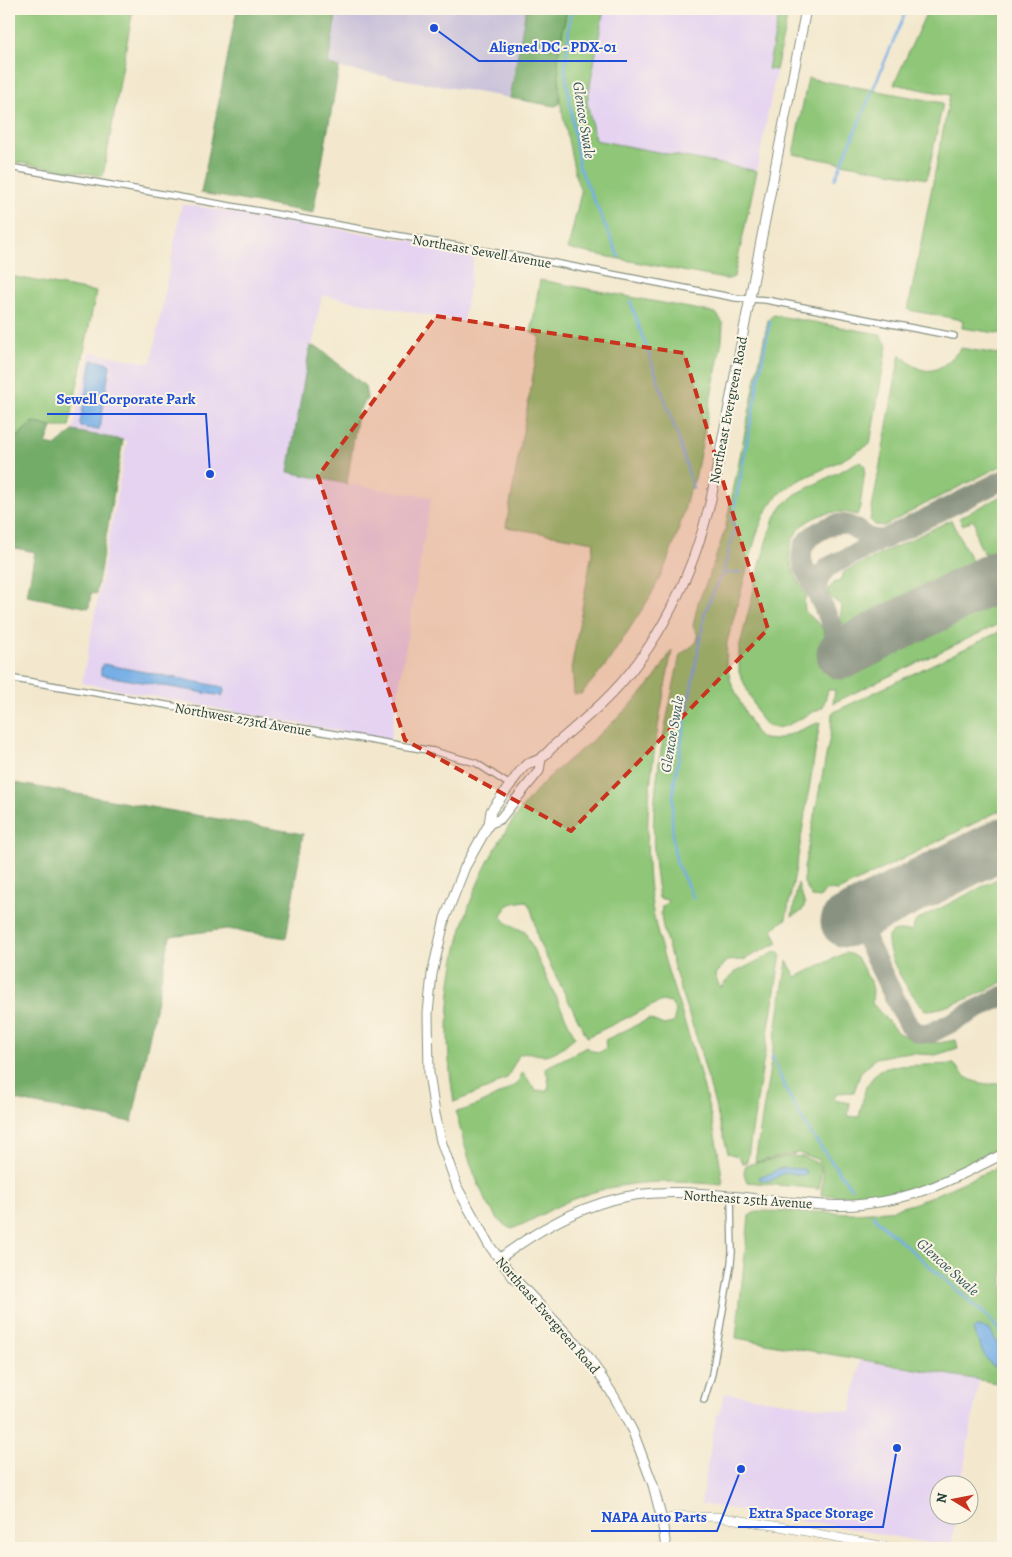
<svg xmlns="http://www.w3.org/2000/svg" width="1012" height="1557" font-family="Alegreya,serif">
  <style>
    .built { fill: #e5d3f1 }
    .industrial { fill: #c7c0d9 }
    .green { fill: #8fc678; stroke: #578256 }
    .forest { fill: #73ab68; stroke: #49744e }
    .water { fill: #76afe6; stroke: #4a768d }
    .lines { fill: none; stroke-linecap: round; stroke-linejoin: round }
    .stream { stroke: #76afe6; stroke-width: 2.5 }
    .taxiway { stroke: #899281; stroke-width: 20 }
    .runway { stroke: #899281; stroke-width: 51 }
    .minor-casing { stroke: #899281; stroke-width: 8 }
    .tertiary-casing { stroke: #899281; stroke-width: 9 }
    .secondary-casing { stroke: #899281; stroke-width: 11 }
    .primary-casing { stroke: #899281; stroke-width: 11 }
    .minor { stroke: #fff; stroke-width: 5.5 }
    .tertiary { stroke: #fff; stroke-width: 8 }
    .secondary { stroke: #fff; stroke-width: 9 }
    .primary { stroke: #fff; stroke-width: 9 }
    .marked { fill: #c8321e; fill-opacity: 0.2; stroke: #c8321e; stroke-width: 4; stroke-dasharray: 10 6; stroke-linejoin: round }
    .labels { text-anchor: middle; stroke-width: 4; stroke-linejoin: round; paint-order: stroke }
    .street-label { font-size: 14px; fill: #1f3d34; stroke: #fcf5e5 }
    .water-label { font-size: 15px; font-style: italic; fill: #355a60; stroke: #fcf5e5 }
    .leader { fill: none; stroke: #1d4ed8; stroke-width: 2 }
    .callout-dot { fill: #1d4ed8; stroke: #fcf5e5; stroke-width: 2 }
    .callout-label { font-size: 15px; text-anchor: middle; font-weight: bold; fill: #1d4ed8; stroke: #fcf5e5; stroke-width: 4; stroke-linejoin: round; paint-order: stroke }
  </style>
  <rect width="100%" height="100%" fill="#fcf5e5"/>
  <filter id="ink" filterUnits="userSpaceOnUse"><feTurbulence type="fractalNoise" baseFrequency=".02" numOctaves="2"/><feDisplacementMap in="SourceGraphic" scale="10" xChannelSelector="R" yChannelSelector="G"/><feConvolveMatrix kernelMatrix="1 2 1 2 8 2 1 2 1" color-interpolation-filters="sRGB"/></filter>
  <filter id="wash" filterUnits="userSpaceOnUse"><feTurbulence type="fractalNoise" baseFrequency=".0096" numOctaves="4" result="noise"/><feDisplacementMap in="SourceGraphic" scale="20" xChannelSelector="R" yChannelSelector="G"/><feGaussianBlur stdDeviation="1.12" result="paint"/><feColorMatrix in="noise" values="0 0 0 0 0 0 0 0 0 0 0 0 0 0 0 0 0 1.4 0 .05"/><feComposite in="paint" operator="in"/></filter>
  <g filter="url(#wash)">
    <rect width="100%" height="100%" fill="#f3e8ce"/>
    <!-- built -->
    <path class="built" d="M604,9H788L757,171L595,140L587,102Z
      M182,204L475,251L463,322L322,295L288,472L347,484L431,497L390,741L82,683L127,441L73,431L90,352L151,363Z
      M860,1360L979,1380L961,1484H940V1514L956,1515L951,1548H947L939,1545L814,1522L701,1504L716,1416L720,1413L724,1393L851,1412Z"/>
    <!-- industrial -->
    <path class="industrial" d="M337,9H526L510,98L339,68L328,64Z"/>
    <!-- green -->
    <path class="green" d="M9,9H133L103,176L9,161Z
      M567,9H604L587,102L595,140L757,171L734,277L729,279H724L568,249L581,192L576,178L560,101L558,56Z
      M780,9H789L776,70L768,69Z
      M928,9H1003V334L962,328L963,320L908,310L950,95L894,84Z
      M808,78L943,103L927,179L793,154Z
      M9,276L96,292L69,427H52L32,422L9,446Z
      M540,280L716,313L723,323L722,340L695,479L688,494L684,511L675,541L664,569L650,597L606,665L581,694H574L572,664L594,542L506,527L540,336L531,333Z
      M773,315L879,334L887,345L870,444L842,460L794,483L777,496L765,513L757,533L727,642L726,663L731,682L740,702L757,735L764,739L775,740L820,722L798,857L786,919L772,929L778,943L743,960L726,961L715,975L720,988L734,973L775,952H780L781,954L747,1162L742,1163C740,1155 735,1156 728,1153L697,1039L681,992L663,928L661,914L662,906L668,902L667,900L659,898C657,883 654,868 654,852C650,787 667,718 680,655C685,650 698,645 698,637C698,633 694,629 693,626L698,603L711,571L725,530L768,320Z
      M961,348L1003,355V465L929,502L884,526L875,525L870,520L900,354C925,380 940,373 961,348Z
      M858,462L862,463L865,466V470L860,507L857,515C852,514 847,512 842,512C816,511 788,528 790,557C791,571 800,583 806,596L804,601L805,611L821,626L842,671L854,667L1003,592V622L833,703L835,690H828L823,707L786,726L776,728L767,726L760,718L739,672V649L766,542L774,519L782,506L796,494Z
      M1003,495V555L989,562C983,550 972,537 976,523L972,520L963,525L959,518Z
      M951,520L976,569L871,622L858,620L849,625L842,623L840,618L842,606C835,600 828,599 828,589L835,582H839L844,572Z
      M1003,630V809L838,891L826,890L820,898L812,897L804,883V868L831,731L832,713Z
      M672,650C657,729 641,810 650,891C655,938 673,985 687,1030C703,1081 717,1133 723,1185C668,1180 623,1179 571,1200C551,1208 533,1221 512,1229C484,1221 462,1139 456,1112C469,1110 508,1092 517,1083C519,1080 521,1075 523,1072L535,1090L546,1091L549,1087L548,1077L545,1068L587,1047L592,1051L601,1052L606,1047L605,1040L649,1019L664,1025L673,1023L676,1011L671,1003L662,1001L587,1037L540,945C534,930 536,913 526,901C512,903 507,903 501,916L507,923L525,932L575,1037C566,1044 556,1055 543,1055C531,1055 533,1050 519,1055L507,1078L491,1087L454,1102C434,984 464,864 549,777C564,763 580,751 595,738C616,720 637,700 654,679C661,670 666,659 672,650Z
      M1003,876V982C986,991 944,1011 925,1010C910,993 886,960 888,936C897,926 904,935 913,929L915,922L919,919Z
      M798,883L800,891L805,904L802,911L792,916Z
      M845,953L851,954L858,959L871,983L873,990L872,1003L898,1033L918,1042L938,1043L956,1040L958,1048L936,1055L902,1053L876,1058L861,1072L854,1092L836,1093L834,1100L850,1103L848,1116L859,1117L866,1086L879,1070L896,1066L954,1064C958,1068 962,1074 966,1077C976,1084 993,1086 1003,1082V1146L950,1174L910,1190L868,1197L821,1195C822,1183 825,1171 819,1160L798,1153L755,1162L787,961L796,977Z
      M792,1156L804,1157L819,1164L821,1171L819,1189L747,1182L744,1174L745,1165Z
      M1003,1165V1384L736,1338L749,1216L757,1211L853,1213L887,1211L916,1203Z"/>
    <!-- forest -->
    <path class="forest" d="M237,9H337L328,64L339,68L313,213L201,193Z
      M526,9H567L558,56L560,101L558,105L554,106L510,98Z
      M310,346L319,348L365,386L367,399L358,412L347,484L288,472Z
      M32,422L52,427L46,444L55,446L73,431L123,440L96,594L91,593L89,608L27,596L35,552L9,547V446Z
      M9,782L303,834L286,938L227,929L170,936L132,1122L9,1099Z"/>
    <!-- water -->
    <path class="water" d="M92,360L106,362L110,365L100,427L98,430L81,427L80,423Z
      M103,664L223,687L224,691L222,696L101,675V669Z
      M782,1168L803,1169L807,1172L806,1175C799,1177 793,1172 786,1173C775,1175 776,1184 759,1179L758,1177L772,1173L777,1169Z
      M976,1327L985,1328L990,1330L994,1337L1003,1356V1372C987,1368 981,1347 974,1333L973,1330Z"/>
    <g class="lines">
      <!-- stream -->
      <path class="stream" d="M571,9L565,69L579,166L619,257
        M835,179L907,9
        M630,301L678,437L693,488
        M722,574L742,572
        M694,899L677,864L673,843L672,816L674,784L705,612L724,569L735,528L732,520L770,321
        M772,1056L788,1094L809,1131L851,1188
        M873,1215L879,1222L989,1318L997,1328L1003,1338"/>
      <!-- taxiway -->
      <path class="taxiway" d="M819,598C815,585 819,576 828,567L1003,480
        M845,652L804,567C797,547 807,537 825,528C831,526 837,523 843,524C861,526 860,542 886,539
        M855,917L906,1021C912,1031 920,1035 931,1033L1003,996"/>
      <!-- runway -->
      <path class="runway" d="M842,654L1003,573
        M846,922L1003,843"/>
    </g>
  </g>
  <g filter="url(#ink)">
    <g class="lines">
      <defs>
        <path id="minor" d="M9,167L549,262L736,298L766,300L954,336
          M9,678L433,751L476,763L510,785
          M704,1400L712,1374L731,1263L732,1252L731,1197"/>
        <path id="tertiary" d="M662,1520L679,1516L719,1517L777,1526L893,1548"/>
        <path id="secondary" d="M489,824L491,811L510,785
          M499,1259C545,1224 598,1195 657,1193C696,1191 736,1197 775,1201C804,1203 835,1208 865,1204C916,1199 959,1176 1003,1154"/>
        <path id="primary" d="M541,759L539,771L500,819L489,824L465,867L445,918L432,974L428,1013L429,1073L435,1114L441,1141L458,1189L489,1245L513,1277L587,1355L615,1398L633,1432L653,1485L662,1520L666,1548
          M510,785C515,778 521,769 527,764C532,762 537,761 541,758C547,754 552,747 558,742C572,730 587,717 601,704C658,650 693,575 711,499L806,9"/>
      </defs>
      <!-- minor casing -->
      <use href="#minor" class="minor-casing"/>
      <!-- tertiary casing -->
      <use href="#tertiary" class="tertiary-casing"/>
      <!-- secondary casing -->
      <use href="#secondary" class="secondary-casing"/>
      <!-- primary casing -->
      <use href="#primary" class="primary-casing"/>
      <!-- minor -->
      <use href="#minor" class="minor"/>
      <!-- tertiary -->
      <use href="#tertiary" class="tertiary"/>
      <!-- secondary -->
      <use href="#secondary" class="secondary"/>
      <!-- primary -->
      <use href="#primary" class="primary"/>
    </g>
  </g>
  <!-- marked area -->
  <path class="marked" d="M436,316L684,353L768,629L571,831L405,740L318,476Z"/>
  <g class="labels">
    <!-- street labels -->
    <g class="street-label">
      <text transform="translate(482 251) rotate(10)" y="5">Northeast Sewell Avenue</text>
      <text transform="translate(728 410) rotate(-79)" y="5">Northeast Evergreen Road</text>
      <text transform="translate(243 719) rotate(10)" y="5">Northwest 273rd Avenue</text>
      <text transform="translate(748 1199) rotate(4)" y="5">Northeast 25th Avenue</text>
      <text transform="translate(548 1315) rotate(49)" y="5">Northeast Evergreen Road</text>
    </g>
    <!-- water labels -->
    <g class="water-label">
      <text transform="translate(584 120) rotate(81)" y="5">Glencoe Swale</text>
      <text transform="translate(672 734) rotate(-80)" y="5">Glencoe Swale</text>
      <text transform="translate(948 1267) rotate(42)" y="5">Glencoe Swale</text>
    </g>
  </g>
  <!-- callouts -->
  <path class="leader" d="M434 28L479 61H627M210 474L206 414H47M897 1448L883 1527H738M741 1469L717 1531H591"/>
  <g class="callout-dot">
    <circle cx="434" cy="28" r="5"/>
    <circle cx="210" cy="474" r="5"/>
    <circle cx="897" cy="1448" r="5"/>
    <circle cx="741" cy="1469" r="5"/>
  </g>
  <g class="callout-label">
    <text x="553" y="52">Aligned DC - PDX-01</text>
    <text x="126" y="404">Sewell Corporate Park</text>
    <text x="811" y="1518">Extra Space Storage</text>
    <text x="654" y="1522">NAPA Auto Parts</text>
  </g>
  <!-- margin -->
  <rect width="1012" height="1557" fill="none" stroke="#fcf5e5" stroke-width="30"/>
  <!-- north arrow -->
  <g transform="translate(954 1500) rotate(280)"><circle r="24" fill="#fcf5e5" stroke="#a4ab9e"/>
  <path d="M0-4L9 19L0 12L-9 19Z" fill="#c8321e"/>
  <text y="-8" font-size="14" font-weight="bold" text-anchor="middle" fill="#1f3d34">N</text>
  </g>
</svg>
